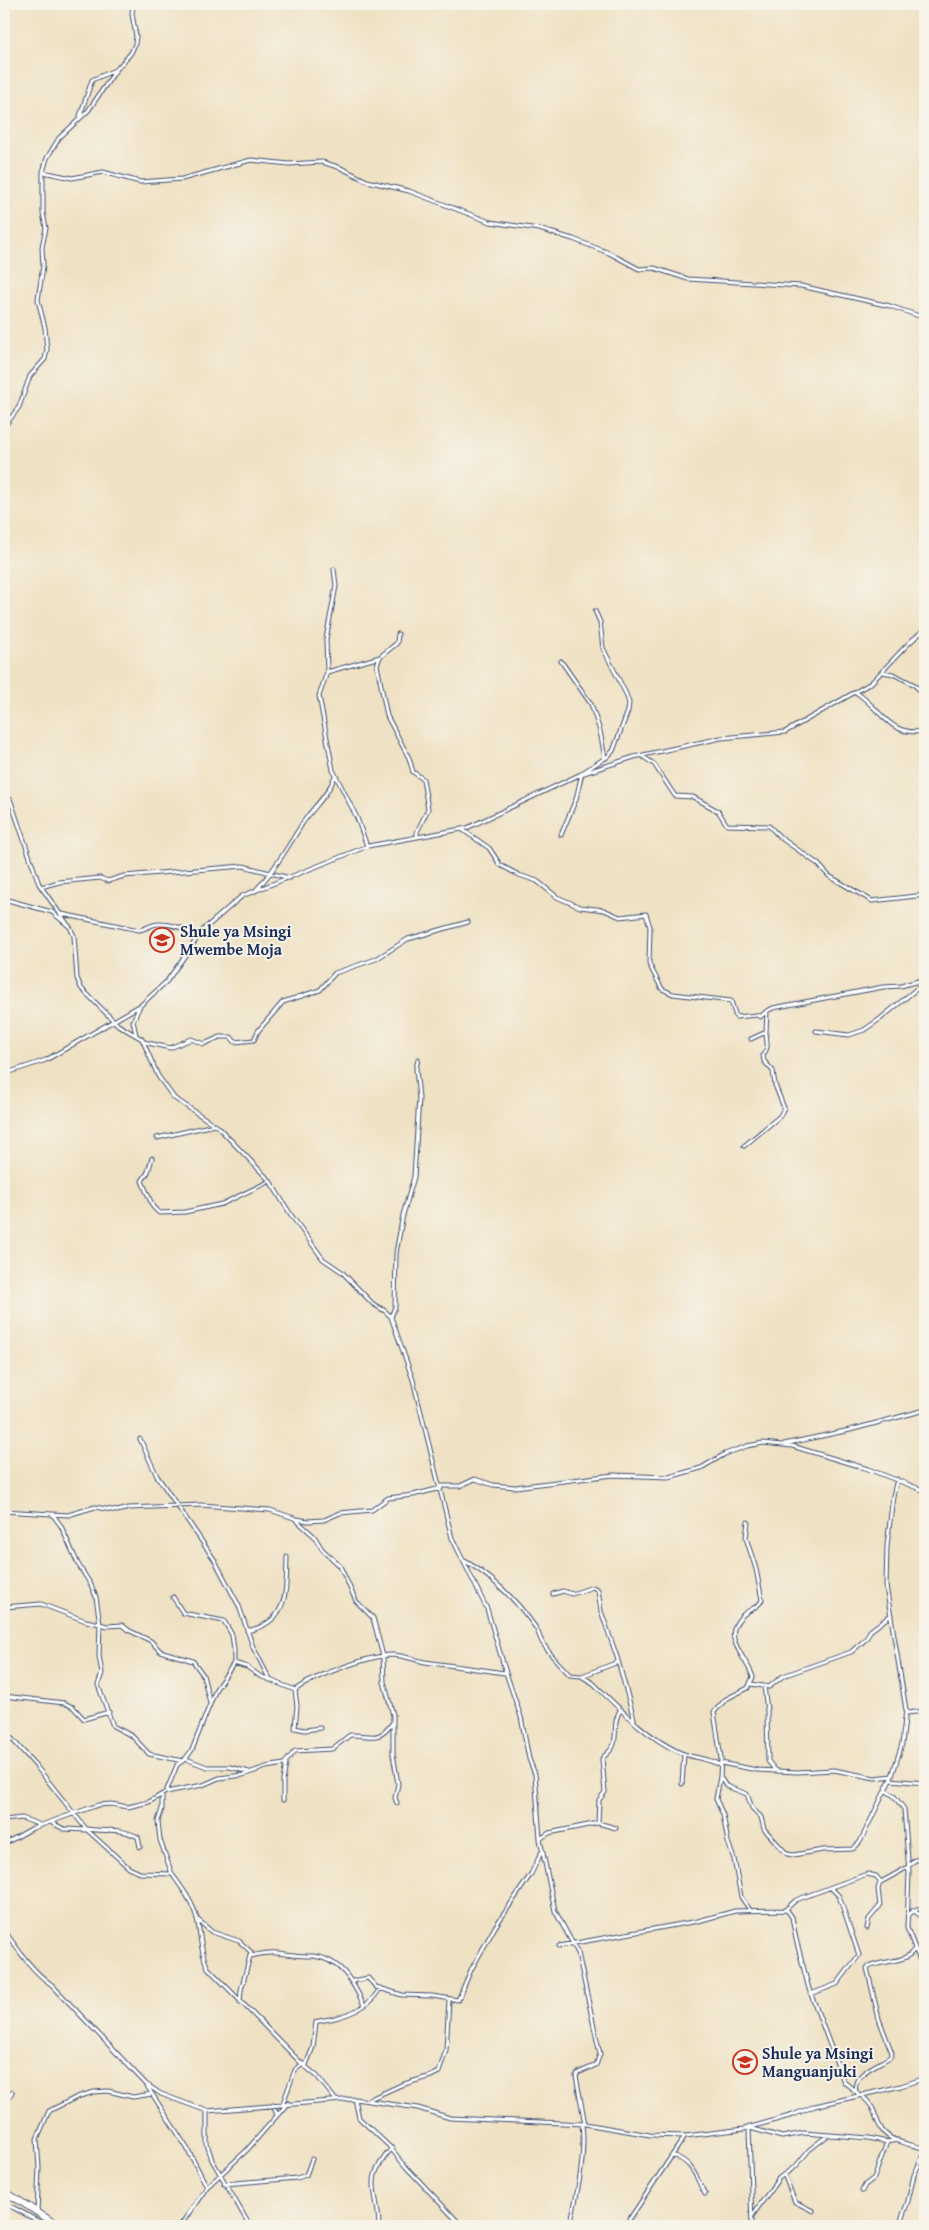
<svg xmlns="http://www.w3.org/2000/svg" width="929" height="2230" font-family="'Gentium Book Plus',serif">
  <style>
    .lines { fill: none; stroke-linecap: round; stroke-linejoin: round }
    .street-casing { stroke: #3b4a6d; stroke-width: 5 }
    .highway-casing { stroke: #3b4a6d; stroke-width: 8 }
    .street { stroke: #fff; stroke-width: 3 }
    .highway { stroke: #fff; stroke-width: 6 }
    .labels { text-anchor: middle; stroke-width: 4; stroke-linejoin: round; paint-order: stroke }
    .poi-label { font-size: 16px; font-weight: bold; fill: #1b2f5e; stroke: #f7f3e8; text-anchor: start }
  </style>
  <rect width="100%" height="100%" fill="#f7f3e8"/>
  <filter id="ink" filterUnits="userSpaceOnUse"><feTurbulence type="fractalNoise" baseFrequency=".02" numOctaves="2"/><feDisplacementMap in="SourceGraphic" scale="10" xChannelSelector="R" yChannelSelector="G"/><feConvolveMatrix kernelMatrix="1 2 1 2 8 2 1 2 1" color-interpolation-filters="sRGB"/></filter>
  <filter id="wash" filterUnits="userSpaceOnUse"><feTurbulence type="fractalNoise" baseFrequency=".0096" numOctaves="4" result="noise"/><feDisplacementMap in="SourceGraphic" scale="20" xChannelSelector="R" yChannelSelector="G"/><feGaussianBlur stdDeviation="1.12" result="paint"/><feColorMatrix in="noise" values="0 0 0 0 0 0 0 0 0 0 0 0 0 0 0 0 0 1.4 0 .05"/><feComposite in="paint" operator="in"/></filter>
  <g filter="url(#wash)">
    <rect width="100%" height="100%" fill="#efe1c3"/>
  </g>
  <g filter="url(#ink)">
    <g class="lines">
      <defs>
        <path id="street" d="M79,119L92,80L115,70
          M43,172L72,178L103,172L140,182L182,179L251,160L289,164L322,162L341,168L367,181L409,191L490,222L539,229L573,239L609,253L639,269L654,268L688,279L801,286L890,306L925,318
          M4,427L19,407L30,376L45,359L47,350L45,328L38,300L43,266L42,247L46,228L43,213V172L47,158L59,138L88,111L116,70L131,53L135,44L136,36L132,14L133,4
          M334,569L336,586L326,639L327,672L319,696L333,770L357,818L367,846
          M595,611L600,622L603,648L626,694L629,703L628,711L613,751L606,758
          M380,657L377,665L387,716L409,758L413,772L423,779L428,809L417,832V837
          M561,661L591,704L600,731L605,758L582,773L576,799L561,835
          M327,672L380,657L397,643L398,634
          M883,672L893,674L913,684L925,695
          M857,693C882,710 889,737 925,731
          M642,756L654,764L675,796L693,797L718,811L727,825L769,826L781,838L818,864L829,876L872,901L925,895
          M10,799L39,884L68,925
          M463,830L489,848L499,863
          M498,864L519,875L537,881L557,897L580,907L604,910L620,917L646,914L650,927L649,964L662,989L673,994L731,1001L736,1017L757,1015L760,1017L767,1011
          M41,887L59,882L100,878L108,881L124,876L243,866L290,878
          M255,891C273,872 288,847 302,824C313,807 328,796 335,776
          M4,899L52,912L70,927L74,936L77,978L81,988L118,1025L142,1039L158,1076L174,1098L218,1127L270,1181L291,1215L323,1259L342,1272L373,1304L385,1311L391,1317L413,1380L452,1538L487,1609L506,1673L521,1717L529,1759L535,1774L540,1839L555,1911L578,1953L600,2054L596,2065L578,2073L576,2076L585,2124
          M62,914L139,930C146,929 152,924 158,924C173,923 185,930 200,934
          M816,1031L849,1035L864,1030L880,1019L925,982
          M136,1035L133,1021L139,1008
          M751,1039L766,1032L767,1011L773,1008L883,987L901,986L925,979
          M144,1042L170,1048L191,1039L204,1044L220,1037H231L235,1042L254,1040L258,1031L283,1002L320,990L335,973L376,959L408,939L468,922
          M4,1074L46,1060L141,1005L167,981L203,930L242,896L368,846L467,828L581,774L634,757L721,738L785,732L871,683L909,643L925,629
          M157,1138L214,1125
          M744,1146L780,1116L784,1108L775,1085L773,1071L764,1061L763,1055C770,1047 766,1042 766,1032
          M152,1158L148,1172L142,1181L153,1207L159,1213L185,1212L222,1204L270,1181
          M391,1317L395,1307L396,1253L403,1215L414,1177L419,1098L416,1069L418,1059
          M140,1439L157,1476L214,1559L239,1606L253,1647L270,1680
          M784,1444L850,1430L925,1410
          M441,1486H460L475,1479L493,1485L515,1487L613,1475L669,1477L701,1468L725,1454L747,1446L763,1443L792,1446L868,1469L925,1491
          M4,1511L68,1515L95,1507L117,1511L129,1508L201,1505L270,1510L294,1518L314,1536L322,1549L340,1566L356,1601L373,1618L383,1656L384,1682L393,1715V1754L398,1784L395,1798L397,1803
          M53,1515L61,1526L78,1564L91,1585L96,1597L100,1624L107,1626L122,1625L128,1630L151,1641L160,1651L193,1661L203,1675L210,1703
          M297,1519L308,1521L324,1520L340,1513L372,1510L388,1498L413,1495L441,1488
          M748,1522L746,1538L756,1569L762,1600C758,1609 747,1609 741,1617C721,1638 746,1656 753,1677L748,1688L726,1699L714,1712L721,1758L720,1777L716,1799L723,1815L728,1842L734,1859L741,1897L750,1910
          M465,1561C493,1577 517,1601 536,1628C539,1633 540,1640 544,1645C551,1656 561,1666 570,1675L581,1676L593,1683C619,1708 646,1737 679,1752C692,1758 707,1758 720,1765
          M553,1594L563,1591L572,1594L593,1587L598,1590L601,1611L617,1657L634,1719
          M4,1607L41,1604L86,1621L100,1624L99,1656L102,1673L98,1685L113,1726L132,1736L149,1754L183,1761
          M247,1631C289,1622 286,1592 287,1557
          M234,1663L247,1667L260,1676L295,1690
          M582,1676L618,1662
          M751,1684L769,1687L783,1676L851,1652L866,1639L870,1631L891,1615
          M764,1686L767,1710L768,1761L776,1771
          M295,1690C314,1676 368,1656 392,1655C403,1655 414,1660 425,1662C452,1666 479,1669 505,1673
          M295,1690L297,1706L295,1728L305,1730L320,1728
          M4,1696L64,1703L73,1707L84,1719L109,1712
          M906,1713L925,1711
          M4,1730L36,1766L87,1830L129,1868L140,1873L172,1874C182,1888 193,1902 197,1919C201,1935 200,1953 208,1968L301,2063L317,2076L335,2099
          M186,1759L207,1767H230L249,1772
          M721,1763L757,1770L797,1772L834,1770L875,1778L892,1776
          M720,1777L726,1786L747,1794L752,1808L761,1817L764,1829L787,1854L793,1855L823,1850L853,1849L860,1842L892,1776L902,1744L906,1710L886,1586L887,1546L893,1496L897,1479
          M890,1780L925,1783
          M682,1784L684,1754
          M885,1790L894,1796L904,1809L909,1872L907,1928L925,1973
          M166,1792L177,1765L186,1758L192,1750L216,1689L234,1663V1650L232,1635L224,1621L183,1613L173,1597
          M162,1796V1809L158,1821L160,1840L172,1874
          M283,1800V1781L286,1764
          M4,1820L22,1818L40,1825
          M50,1822L64,1829L87,1830
          M598,1823L599,1800L605,1792L602,1759C606,1753 612,1751 614,1744C617,1731 613,1720 621,1709
          M87,1829C109,1833 115,1826 138,1837L140,1847
          M540,1839L549,1833L598,1823L616,1828
          M4,1844L33,1828L98,1805L111,1804L128,1807L149,1802L166,1792L203,1785L219,1778L243,1775L266,1767L284,1764L295,1751L332,1749L350,1735C371,1734 378,1744 393,1722
          M909,1866L915,1860L925,1859
          M786,1909L796,1900L867,1874L876,1876L881,1882L908,1867
          M913,1910L925,1919
          M908,1915L917,1909L925,1908
          M198,1920L212,1932L239,1941L251,1952L241,1990L240,2002
          M867,1928L869,1919L880,1906L878,1889L880,1882
          M4,1930C18,1950 32,1971 52,1985L146,2084L161,2094L207,2111L355,2099L418,2108L450,2118L585,2124L650,2135L685,2136L744,2129L793,2115L815,2106L901,2086L925,2078
          M559,1946L698,1921L735,1911L787,1910L792,1917L796,1939L809,1989L844,2082L860,2095
          M251,1956C270,1951 276,1953 294,1955C300,1956 307,1956 313,1956C341,1959 353,1982 364,2005
          M353,1981L368,1978L376,1987L402,1995L432,1996L458,2000L471,1970L495,1927L531,1874L541,1853
          M811,1994L837,1984L859,1955L839,1896L831,1888
          M306,2065L313,2047L316,2022C320,2020 325,2020 331,2019C349,2015 371,2006 380,1988
          M147,2086L187,2148L207,2187
          M856,2091C851,2074 878,2065 890,2057L892,2053L879,2019L867,1968C882,1959 906,1965 915,1948
          M862,2096C878,2109 873,2117 882,2130C891,2143 912,2144 925,2149
          M355,2099L359,2118L389,2146L406,2167L462,2226
          M368,2100L401,2085L431,2076L439,2072L446,2050L449,2000
          M283,2103L295,2070L303,2064
          M273,2105L277,2115
          M4,2108L12,2092
          M207,2111V2144L212,2160L250,2226
          M749,2127L752,2226
          M750,2128L782,2137L804,2133L869,2138L887,2142L897,2140
          M672,2155C694,2163 695,2176 705,2194
          M784,2174L795,2202L813,2211
          M224,2184L297,2178L306,2175L312,2159
          M862,2191L865,2185L874,2178L887,2142
          M4,2204L14,2208L47,2226
          M37,2212L39,2168L37,2139L49,2111L77,2097L94,2092L108,2091L133,2097L152,2094
          M752,2216L779,2178L796,2166L809,2150L827,2136
          M180,2226L207,2187L247,2150L288,2103
          M379,2226C378,2187 362,2182 392,2148
          M570,2226C577,2194 586,2157 582,2124
          M625,2226L685,2136
          M899,2226L908,2201L914,2175L925,2152"/>
        <path id="highway" d="M4,2191L59,2226"/>
      </defs>
      <!-- street casing -->
      <use href="#street" class="street-casing"/>
      <!-- highway casing -->
      <use href="#highway" class="highway-casing"/>
      <!-- street -->
      <use href="#street" class="street"/>
      <!-- highway -->
      <use href="#highway" class="highway"/>
    </g>
  </g>
  <!-- icons -->
  <defs>
    <symbol id="school-ring" viewBox="-11 -11 22 22"><circle r="9.5" fill="#f7f3e8" stroke="#c8321e" stroke-width="1.5"/><path d="M0-5L7-2L0 1L-7-2ZM-4 1L0 2.5L4 1V4Q0 6-4 4Z" fill="#c8321e"/></symbol>
  </defs>
  <g fill-rule="evenodd">
    <use href="#school-ring" x="148" y="926" width="28" height="28"/>
    <use href="#school-ring" x="731" y="2048" width="28" height="28"/>
  </g>
  <g class="labels">
    <!-- poi labels -->
    <g class="poi-label">
      <text x="180" y="937">Shule ya Msingi<tspan x="180" dy="18">Mwembe Moja</tspan></text>
      <text x="762" y="2059">Shule ya Msingi<tspan x="762" dy="18">Manguanjuki</tspan></text>
    </g>
  </g>
  <!-- margin -->
  <rect width="929" height="2230" fill="none" stroke="#f7f3e8" stroke-width="20"/>
</svg>
